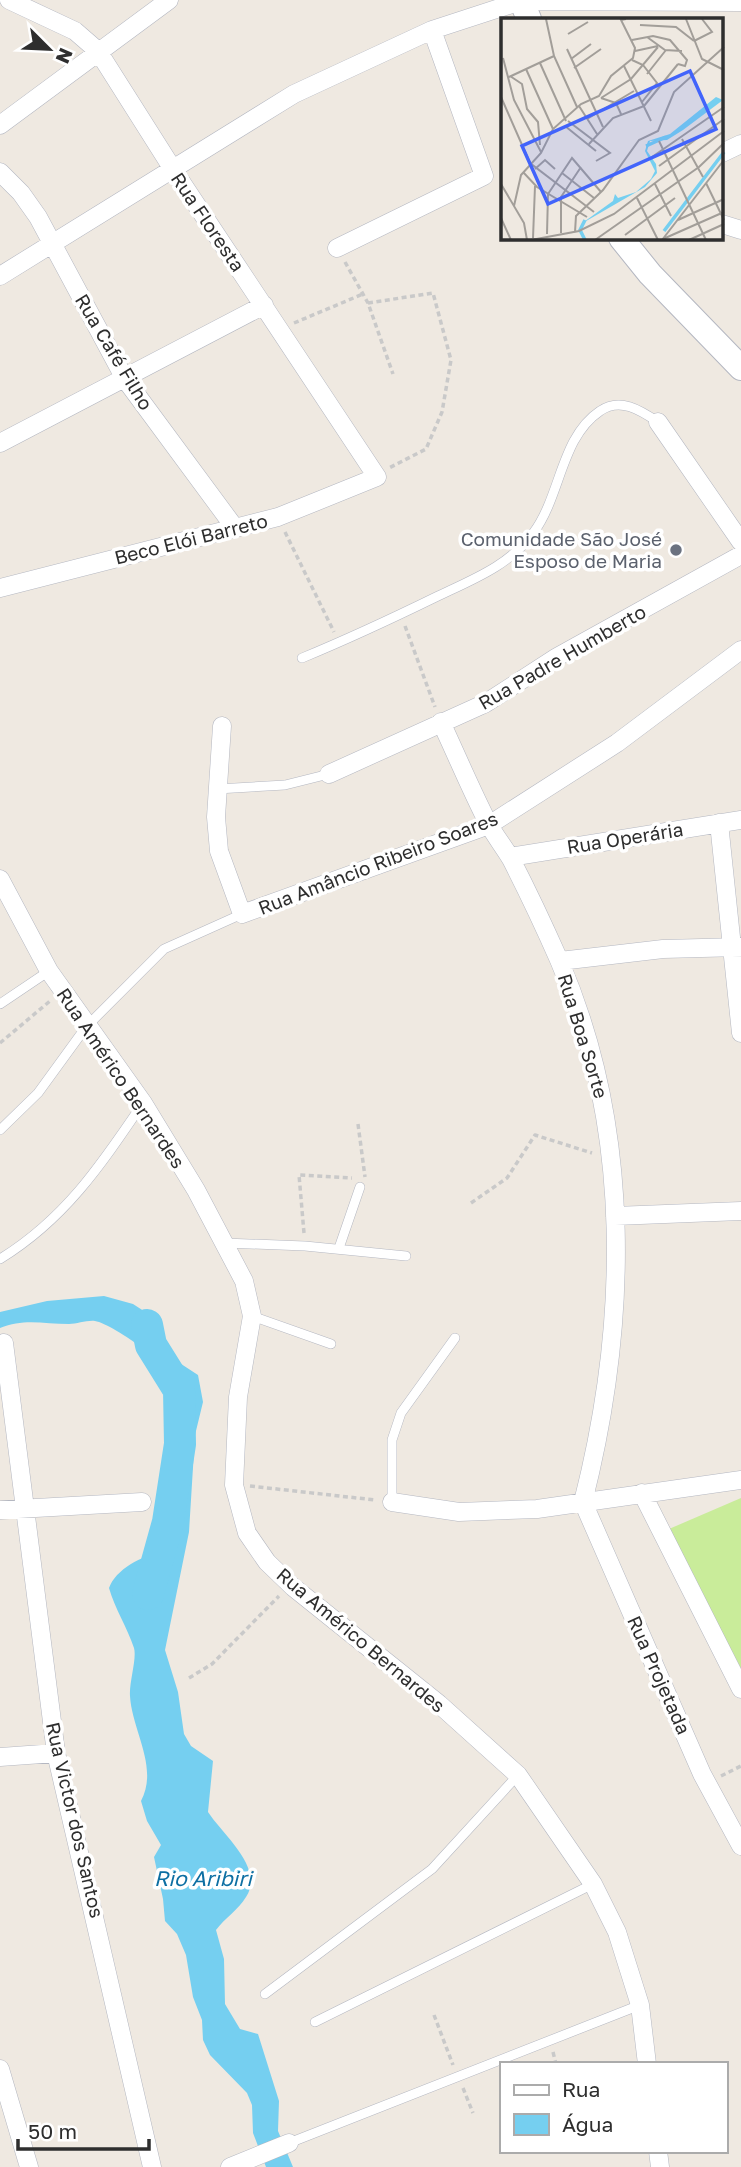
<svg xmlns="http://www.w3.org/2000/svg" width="741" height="2167" font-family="'Golos Text',sans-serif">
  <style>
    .pitch { fill: #c9ec9a }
    .water { fill: #75cff0 }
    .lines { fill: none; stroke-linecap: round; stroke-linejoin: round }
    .river { stroke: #75cff0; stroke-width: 32 }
    .lane-casing { stroke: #b4b7c1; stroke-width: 10 }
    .street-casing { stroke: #b4b7c1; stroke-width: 19 }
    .secondary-casing { stroke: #b4b7c1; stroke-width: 26 }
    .path { stroke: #c9c9c9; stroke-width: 3.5; stroke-dasharray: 5 3.5; stroke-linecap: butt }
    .lane { stroke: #fff; stroke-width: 9 }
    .street { stroke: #fff; stroke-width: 18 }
    .secondary { stroke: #fff; stroke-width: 24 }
    .worship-dot { fill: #6b7280; stroke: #fff; stroke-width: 2.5 }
    .labels { text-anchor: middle; stroke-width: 7; stroke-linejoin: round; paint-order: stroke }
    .street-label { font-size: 19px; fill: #2e2e2e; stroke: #fff }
    .worship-label { font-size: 19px; fill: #5b616d; stroke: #fff; text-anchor: end }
    .water-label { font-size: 21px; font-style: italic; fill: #0d6fa3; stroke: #fff }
    .inset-river { fill: none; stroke: #75cff0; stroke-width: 3.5 }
    .inset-road { fill: none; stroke: #a29e99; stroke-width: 2 }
    .view { fill: #4264fb; fill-opacity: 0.15; stroke: #4264fb; stroke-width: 3.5 }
    .inset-edge { fill: none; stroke: #2e2e2e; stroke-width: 3.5 }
  </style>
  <rect width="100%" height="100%" fill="#efe9e1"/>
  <!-- pitch -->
  <path class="pitch" d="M741,1498V1669L669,1529Z"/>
  <!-- water -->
  <path class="water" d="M104,1296L133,1304L150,1315L160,1339L175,1360L198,1375L203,1402L195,1435L189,1532L165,1650L178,1692L184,1734L191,1746L213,1761L208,1812C223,1835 265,1868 246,1897C238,1910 225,1918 216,1930L224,1959L225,2004L240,2029L258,2034L279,2101L278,2131L293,2167H266L253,2133L252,2105L247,2093L210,2055L203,2040L202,2020L193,1997L186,1955L177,1934L165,1921L163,1899L154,1857L161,1845L147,1821L141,1801C159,1767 132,1731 130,1696C129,1682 137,1659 134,1648C127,1627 115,1609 109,1588C115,1570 143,1554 161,1554C175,1536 172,1505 175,1482C178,1452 192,1423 185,1392C181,1373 114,1324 95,1321C87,1320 77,1324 69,1324C44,1324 24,1318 0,1328V1312L47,1301Z"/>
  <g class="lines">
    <!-- river -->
    <path class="river" d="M147,1325L151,1345L179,1390L180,1444L168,1522L148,1594"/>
    <defs>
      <path id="lane" d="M302,658C348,639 393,618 438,596C474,579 510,565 534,532C561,495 561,437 600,411C620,397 640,410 658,422
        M217,789L285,785L329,774
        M0,1004L49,971
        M0,1130L38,1093L86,1027L164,949L242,914
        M224,1243L305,1246L406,1256
        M339,1248L360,1187
        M0,1259C65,1219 101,1165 143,1103
        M252,1316L331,1344
        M392,1502V1440L401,1413L455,1338
        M265,1994L432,1869L518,1775
        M315,2022L593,1884
        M289,2143L640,2005"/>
      <path id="street" d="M0,125L169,0
        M722,153L741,144
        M0,172L21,193L38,217L125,379L235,528
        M722,224L741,230
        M337,248L484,176L432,30
        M0,276L294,94L432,30L521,1L741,2
        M658,422L741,542
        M0,443L264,305
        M0,588L278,517L377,477L174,171L98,51L75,31L9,0
        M441,722C457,756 471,790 488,823C495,836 504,847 511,859C528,892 544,926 559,960C633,1130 628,1325 583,1502
        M222,726L216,817L219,851L242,914L489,825L617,743L741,650
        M329,774L486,703L557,657L741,555
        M719,823L741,1033
        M510,857L741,820
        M0,879L49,971L143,1103L196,1190L244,1281L252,1316L238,1397L234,1485L247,1533L267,1562L293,1587L439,1704L518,1775L593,1884L617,1932L640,2005L647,2064
        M560,961L663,949L741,947
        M615,1216L741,1211
        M4,1343L56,1753L152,2167
        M642,1493L741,1689
        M392,1502L459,1512L537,1509L741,1480
        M583,1502L702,1774L741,1846
        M0,1510L142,1502
        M0,1757L56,1753
        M0,2069L29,2167
        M658,2151L660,2167
        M230,2167L289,2143"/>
      <path id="secondary" d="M521,0L529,19
        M621,238L650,274L741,368"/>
    </defs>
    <!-- lane casing -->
    <use href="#lane" class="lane-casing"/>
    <!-- street casing -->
    <use href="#street" class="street-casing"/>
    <!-- secondary casing -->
    <use href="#secondary" class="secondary-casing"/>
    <!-- path -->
    <path class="path" d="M345,262L368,303L393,374
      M368,303L433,293L451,360L442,412L426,449L389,468
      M294,323L363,294
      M285,532L334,632
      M405,626L435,707
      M0,1043L50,1001
      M358,1124L365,1177
      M471,1203L507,1178L535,1135L592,1153
      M304,1233L299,1175L352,1178
      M250,1486L375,1500
      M189,1678L212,1664L279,1596
      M721,1776L741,1766
      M434,2015L453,2065
      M553,2052L556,2064
      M463,2088L473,2113"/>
    <!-- lane -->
    <use href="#lane" class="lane"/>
    <!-- street -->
    <use href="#street" class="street"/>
    <!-- secondary -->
    <use href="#secondary" class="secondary"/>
  </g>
  <!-- markers -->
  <circle class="worship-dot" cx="676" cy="550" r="7"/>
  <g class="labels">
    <!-- street labels -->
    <g class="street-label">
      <text transform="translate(208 222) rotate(56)" y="7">Rua Floresta</text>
      <text transform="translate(114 352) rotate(59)" y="7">Rua Café Filho</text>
      <text transform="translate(191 539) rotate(-14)" y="7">Beco Elói Barreto</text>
      <text transform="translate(562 657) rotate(-30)" y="7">Rua Padre Humberto</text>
      <text transform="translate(625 838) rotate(-9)" y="7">Rua Operária</text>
      <text transform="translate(378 863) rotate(-21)" y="7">Rua Amâncio Ribeiro Soares</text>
      <text transform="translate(583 1036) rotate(73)" y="7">Rua Boa Sorte</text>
      <text transform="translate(121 1078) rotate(56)" y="7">Rua Américo Bernardes</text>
      <text transform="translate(361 1640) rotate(40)" y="7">Rua Américo Bernardes</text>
      <text transform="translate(659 1675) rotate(66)" y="7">Rua Projetada</text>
      <text transform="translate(75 1820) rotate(77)" y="7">Rua Victor dos Santos</text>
    </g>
    <!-- worship labels -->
    <g class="worship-label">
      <text x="662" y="546">Comunidade São José<tspan x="662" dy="22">Esposo de Maria</tspan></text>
    </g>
    <!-- water labels -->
    <g class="water-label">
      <text x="203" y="1886">Rio Aribiri</text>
    </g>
  </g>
  <!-- overview -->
  <g transform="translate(501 18)">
    <rect width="222" height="222" fill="#efe9e1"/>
    <path d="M215,79L222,82L182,112L166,122L149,123L146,133L155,146L156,155L144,169L80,206L112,183L114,176L117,180L135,174L150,161L154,153L144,133L147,123L169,116Z" fill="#75cff0"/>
    <path class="inset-river" d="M145,128L165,119M163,213L223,134M84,222L79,212L84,202"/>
    <path class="inset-road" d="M45,1L53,38L76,89M185,1L201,41L223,52M139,7L175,9L193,23M67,16L87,4M146,19L164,32L181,33M131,22L152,18L169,22L186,42L184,48L177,46M193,23L211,14L201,1M66,31L102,109M134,33L157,28M2,40L13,82L40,134M70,41L90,26M131,42L142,47L156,65L141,84M39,45L65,103M123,48L150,103M73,50L100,31M25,51L52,111M146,56L165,32M9,58L21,66L26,91L37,104L39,127M8,59L53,38M0,79L29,145L93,194M100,80L130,61L157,29M100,80L115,85L120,96M78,88L96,116M143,88L177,46M86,101L133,73M67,103L109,135L95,143M64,108L95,133M181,121L202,159M158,123L205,222M88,126L112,100L143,88M151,139L223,89M158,148L223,101M34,151L44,142L54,151M22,154L36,169L86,199M61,155L93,180M205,165L223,202M0,166L23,205L26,222M154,166L170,198M136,180L157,222M13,188L20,157L40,135L52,111L80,86L98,78L110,58L132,40L134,30L120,2L125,1M0,200L10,222M177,202L223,181M74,214L75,198L102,172L138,122L157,113L173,74L223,29M60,215V179L80,149M46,216L47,176L71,140L100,174M124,217L174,180M32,220L34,168M162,221L223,194M30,222L78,213L113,196L223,113M94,222L198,149L223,125M161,222L223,142M188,222L223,206"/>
    <path class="view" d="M189,53L215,111L47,186L21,128Z"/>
    <rect width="222" height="222" class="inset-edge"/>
  </g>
  <!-- legend -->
  <rect x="500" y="2062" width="228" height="91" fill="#ffffff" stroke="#ababab" stroke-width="2"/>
  <rect x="514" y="2085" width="35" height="10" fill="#ffffff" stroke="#ababab" stroke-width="2"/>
  <text x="562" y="2097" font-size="21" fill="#2e2e2e">Rua</text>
  <rect x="514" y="2114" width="35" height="21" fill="#75cff0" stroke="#ababab" stroke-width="2"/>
  <text x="562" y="2132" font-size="21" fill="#2e2e2e">Água</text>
  <!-- north arrow -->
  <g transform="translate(49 49) rotate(114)" stroke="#ffffff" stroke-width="5" paint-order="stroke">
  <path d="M0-5L12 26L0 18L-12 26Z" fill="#2e2e2e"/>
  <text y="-10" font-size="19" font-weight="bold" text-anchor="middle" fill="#2e2e2e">N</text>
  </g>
  <!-- scale -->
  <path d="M18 2139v10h131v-10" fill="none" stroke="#2e2e2e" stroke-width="3.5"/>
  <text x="28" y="2139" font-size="21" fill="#2e2e2e" stroke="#ffffff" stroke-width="5" paint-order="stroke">50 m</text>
</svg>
